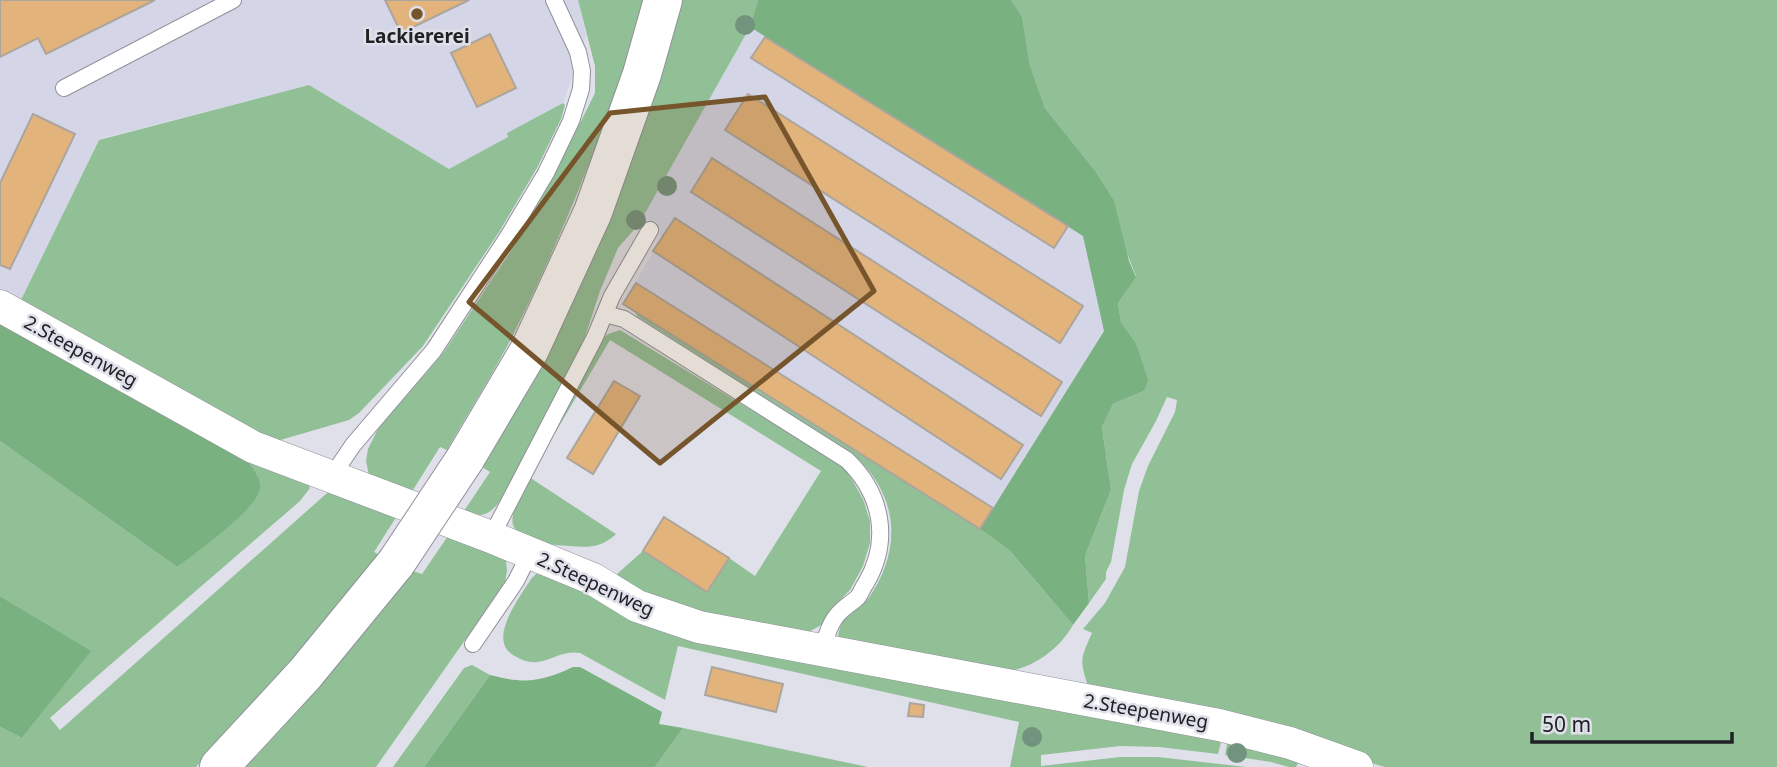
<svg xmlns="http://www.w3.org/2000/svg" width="1777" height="767" font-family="'Noto Sans',sans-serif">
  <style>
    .built { fill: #d4d6e7 }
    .green { fill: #91c096 }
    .forest { fill: #79b181 }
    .building { fill: #e3b37c; stroke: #aca59d; stroke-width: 2 }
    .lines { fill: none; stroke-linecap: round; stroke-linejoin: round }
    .lane-casing { stroke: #8f9099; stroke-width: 18 }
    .street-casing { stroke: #8f9099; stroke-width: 33 }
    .primary-casing { stroke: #8f9099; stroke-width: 40 }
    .lane { stroke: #fff; stroke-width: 16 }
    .street { stroke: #fff; stroke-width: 32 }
    .primary { stroke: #fff; stroke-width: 38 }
    .primary-bridge-casing { stroke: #8f9099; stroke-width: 40; stroke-linecap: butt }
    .primary-bridge { stroke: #fff; stroke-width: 38 }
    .tree { fill: #72937e }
    .marked { fill: #77552c; fill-opacity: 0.2; stroke: #77552c; stroke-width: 5; stroke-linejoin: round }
    .poi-dot { fill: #77552c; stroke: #dfe0ea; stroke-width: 2.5 }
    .labels { text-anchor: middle; stroke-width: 5; stroke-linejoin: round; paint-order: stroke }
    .poi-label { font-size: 19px; font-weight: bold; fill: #212225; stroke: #dfe0ea }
    .street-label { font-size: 19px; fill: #212225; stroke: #dfe0ea }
  </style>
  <rect width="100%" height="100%" fill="#dfe0ea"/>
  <!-- built -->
  <path class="built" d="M0,0H578L586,36L563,103L507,133L509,137L449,169L309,85L99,139L21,300L0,288Z
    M750,27L1083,236L1104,330L980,529L623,304L662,237L639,224Z"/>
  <!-- green -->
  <path class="green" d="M578,0H646C611,115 567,226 514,333C494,373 469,411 447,450L440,447L411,493L369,475L366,461L368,449L378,429L444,352L518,240L555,173L595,93V66Z
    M682,0H758L750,27L639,224L618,248L600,291L585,337L503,498C489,514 485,519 464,511L490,472L482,467L659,80Z
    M1011,0H1777V767H1385L1364,761L1321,740L1266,720L1088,686C1079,659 1081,658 1092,633L1083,629L1105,603L1125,567L1139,491L1148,466L1175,412L1177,400L1167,397L1156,421L1132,464L1124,490L1111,562L1106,572V579L1089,603L1085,556L1111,490L1102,427L1113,404L1144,391L1136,343L1121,322L1118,303L1136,276L1093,168L1045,108L1030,65L1022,16Z
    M309,85L449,169L508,137L507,133L563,103L565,105L561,119L537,168L499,232L423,346L359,413L349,420L277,441L256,437L21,300L99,140Z
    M634,311L980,529L1010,551L1073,625C1060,648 1035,667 1009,671L842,643L838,635C839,630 841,624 844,620C850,612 862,607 868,599C903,549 899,495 853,454L638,317Z
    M620,330L841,465L851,478L863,499L870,521V543L863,566L850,590L831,609L823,624L805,634L737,623L623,585L617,574L643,551L707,592L729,558L755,576L821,471L610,340L529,477L616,534C598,552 579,546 556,545C545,544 517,537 513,525C505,499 584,371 600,341L608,334Z
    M0,441L177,567L258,476L249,463L304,480L308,484L310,488L300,501L103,671L50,718L60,730L326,494L334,490L400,511L374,552L378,554L289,667L196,767H0V727L22,738L90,651L0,596Z
    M450,533L506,560L507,570L505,583L376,767H246L321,685L413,571L422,574Z
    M541,572L560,580L1222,738L1218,754L1159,747L1120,746L1041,755V766L1120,757H1158L1246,767H1010L1019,722L678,646L665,700L580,653C564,650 554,659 538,662C528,663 522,660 513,655C487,639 520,597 531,579L536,574Z
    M472,665L490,675L424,767H393L464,668Z
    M683,728L868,767H655Z
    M1228,738L1301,758L1296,767H1289L1271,762L1225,755Z"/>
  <!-- forest -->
  <path class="forest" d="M758,0H1011L1022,16L1030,65L1045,108L1093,168L1114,201L1129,261L1136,277L1118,303L1121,322L1136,343L1148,380L1144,391L1113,404L1102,427L1111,490L1085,556L1089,603L1073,625L1010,551L980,529L1104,331L1083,236L750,27Z
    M0,322L249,463C254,470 261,478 260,488C258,509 195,553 177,567L0,441Z
    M0,596L91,651L22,738L0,727Z
    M573,667H580L662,712L659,724L683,728L655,767H424L490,675C525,684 541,682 573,667Z"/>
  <!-- building -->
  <path class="building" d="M0,0H155L46,54L38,38L0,57Z
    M385,0H469L401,33Z
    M490,34L516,88L477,107L451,53Z
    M765,37L1068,226L1054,248L751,58Z
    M748,94L1083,306L1060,343L725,130Z
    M33,114L75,134L10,269L0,265V183Z
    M712,158L1062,382L1041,416L691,192Z
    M675,218L1023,445L1001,479L653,251Z
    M636,283L993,508L980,529L623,304Z
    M614,381L640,396L593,474L567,458Z
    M664,517L729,558L707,592L643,551Z
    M712,667L783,684L776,712L705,695Z
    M910,703L924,705L923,717L908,716Z"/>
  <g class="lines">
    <defs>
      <path id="lane" d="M64,88L233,0
        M605,314L624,319L847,460C882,494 891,540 866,583C863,587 861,593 858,597C853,602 846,606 841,611C831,620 825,637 823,650
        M332,476L353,445L434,350L509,235L546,173L571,121L581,89L582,71L578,52L554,0
        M491,537L595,337L612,296L650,230
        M473,644L516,581L530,553"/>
      <path id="street" d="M0,306L253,447L491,537L593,579L637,606L699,627L1219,725L1290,743L1357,767"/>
      <path id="primary" d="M465,459L530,349L593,212L642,74L663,0
        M219,767L305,674L396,563"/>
    </defs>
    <!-- lane casing -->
    <use href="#lane" class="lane-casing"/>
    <!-- street casing -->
    <use href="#street" class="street-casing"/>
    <!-- primary casing -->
    <use href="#primary" class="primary-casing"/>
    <!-- lane -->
    <use href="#lane" class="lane"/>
    <!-- street -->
    <use href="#street" class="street"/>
    <!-- primary -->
    <use href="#primary" class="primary"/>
    <defs>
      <path id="primary-bridge" d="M396,563L465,459"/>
    </defs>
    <!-- primary-bridge casing -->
    <use href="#primary-bridge" class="primary-bridge-casing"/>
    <!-- primary-bridge -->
    <use href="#primary-bridge" class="primary-bridge"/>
  </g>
  <!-- trees -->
  <g class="tree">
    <circle cx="745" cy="25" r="10"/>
    <circle cx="667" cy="186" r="10"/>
    <circle cx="636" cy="220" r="10"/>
    <circle cx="1032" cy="737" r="10"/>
    <circle cx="1237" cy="753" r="10"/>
  </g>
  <!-- marked area -->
  <path class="marked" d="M765,97L874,291L660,463L469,302L610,113Z"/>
  <!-- markers -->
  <circle class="poi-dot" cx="417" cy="14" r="7"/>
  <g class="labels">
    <!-- poi labels -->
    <g class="poi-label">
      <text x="417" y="43">Lackiererei</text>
    </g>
    <!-- street labels -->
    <g class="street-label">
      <text transform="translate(81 351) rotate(29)" y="7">2.Steepenweg</text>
      <text transform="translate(596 584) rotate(25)" y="7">2.Steepenweg</text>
      <text transform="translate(1146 711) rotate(10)" y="7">2.Steepenweg</text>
    </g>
  </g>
  <!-- scale -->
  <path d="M1532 732v10h200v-10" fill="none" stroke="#212225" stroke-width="3.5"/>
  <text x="1542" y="732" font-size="21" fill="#212225" stroke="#dfe0ea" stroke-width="5" paint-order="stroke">50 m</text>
</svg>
